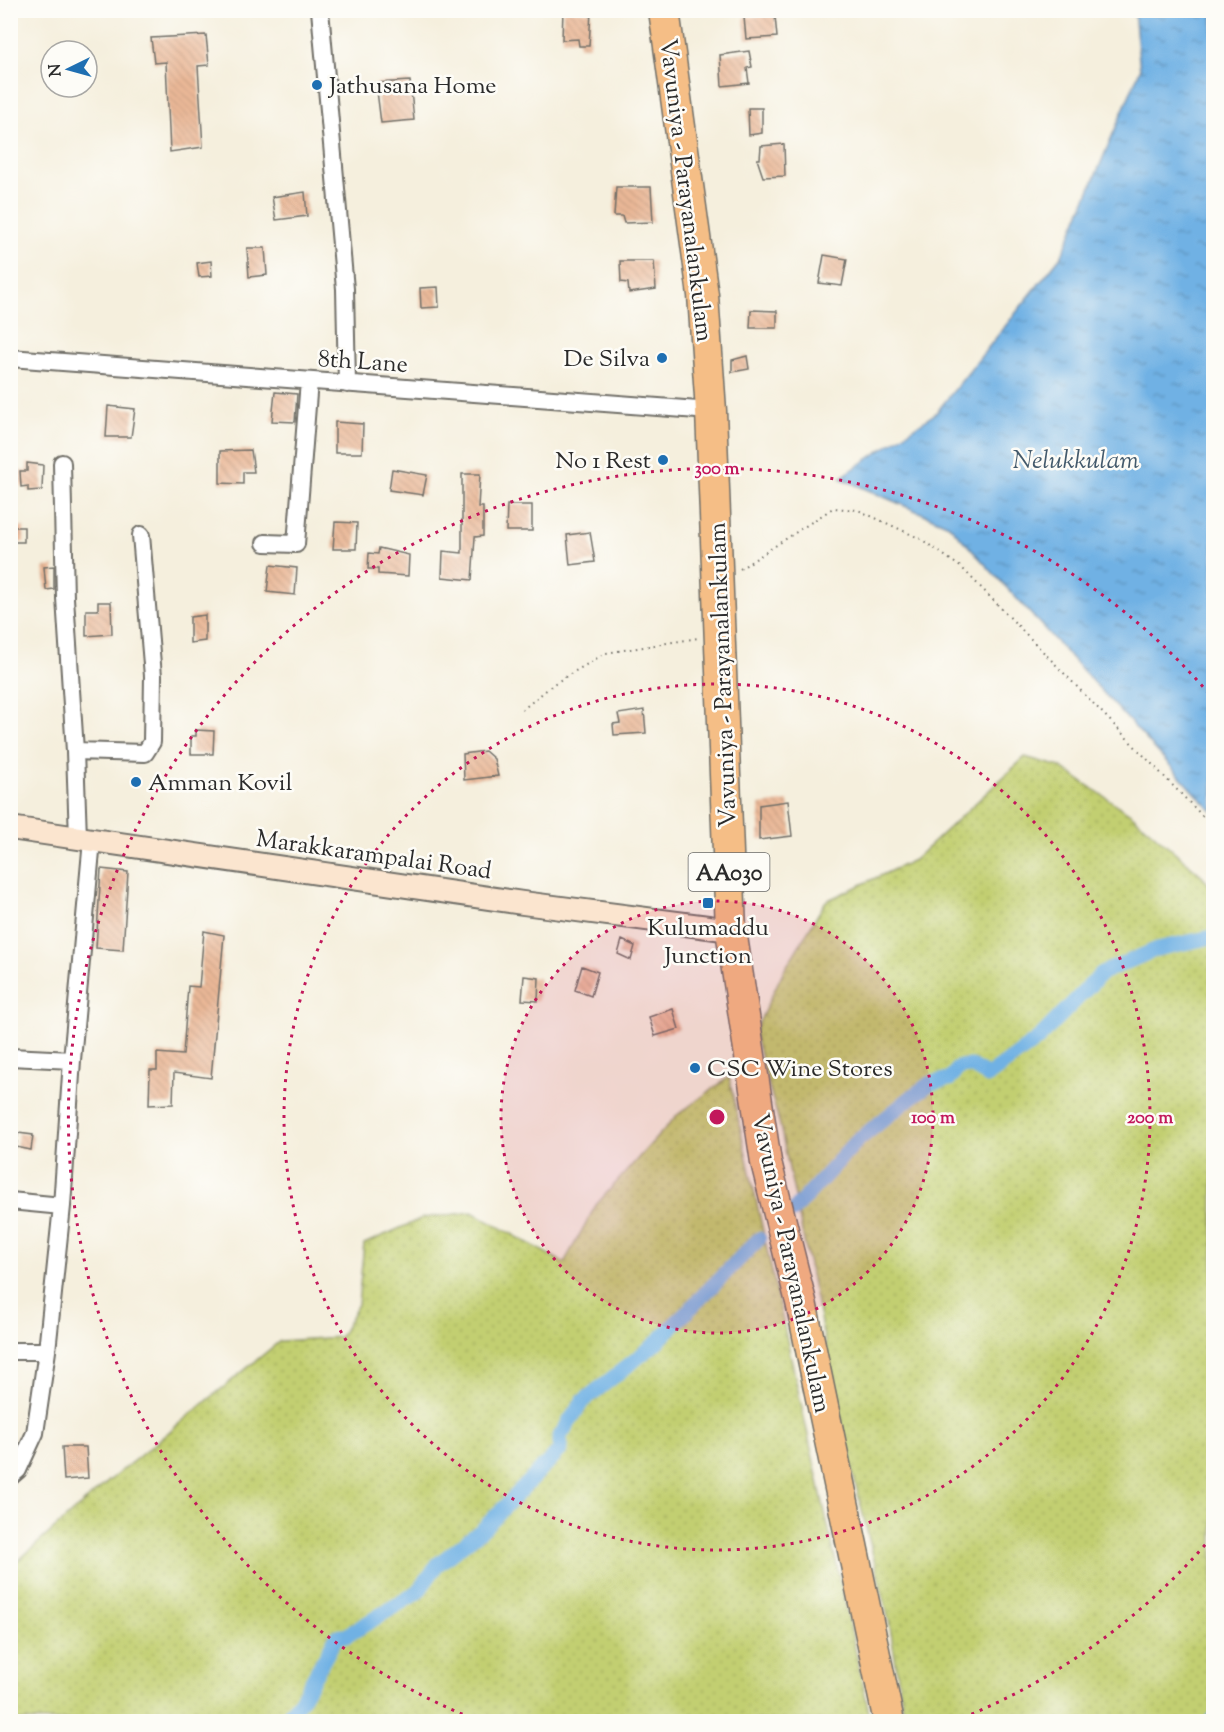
<svg xmlns="http://www.w3.org/2000/svg" width="1224" height="1732" font-family="'Sorts Mill Goudy',serif">
  <style>
    .grass { fill: url(#grass-dots); stroke: #767d4e; stroke-width: 1.5 }
    .water { fill: url(#water-ripples); stroke: #4e6e88; stroke-width: 1.5 }
    .lines { fill: none; stroke-linecap: round; stroke-linejoin: round }
    .canal { stroke: #70b1e4; stroke-width: 15 }
    .building { fill: url(#building-back-hatch) }
    .street-casing { stroke: #727069; stroke-width: 20 }
    .secondary-casing { stroke: #727069; stroke-width: 26 }
    .highway-casing { stroke: #727069; stroke-width: 33 }
    .path { stroke: #727069; stroke-width: 2; stroke-dasharray: 1.5 4.5; stroke-linecap: butt }
    .street { stroke: #fff; stroke-width: 16 }
    .secondary { stroke: #fbe5cf; stroke-width: 22 }
    .highway { stroke: #f5be86; stroke-width: 30 }
    .ring { fill: none; stroke: #c2185b; stroke-width: 3; stroke-dasharray: 3 6 }
    .poi-dot { fill: #1f6fb2; stroke: #fdfcf7; stroke-width: 2 }
    .labels { text-anchor: middle; stroke-width: 5; stroke-linejoin: round; paint-order: stroke }
    .shield { fill: #fdfcf7; stroke: #6a6a68; stroke-width: 1.5 }
    .shield-label { font-size: 22px; font-weight: bold; fill: #2b2b2b }
    .poi-label { font-size: 24px; fill: #2b2b2b; stroke: #fdfcf7; text-anchor: start }
    .street-label { font-size: 24px; fill: #2b2b2b; stroke: #fdfcf7 }
    .water-label { font-size: 26px; font-style: italic; fill: #435a6c; stroke: #fdfcf7 }
    .centre { fill: #c2185b; stroke: #fdfcf7; stroke-width: 3 }
    .ring-label { font-size: 18px; text-anchor: middle; font-weight: bold; fill: #c2185b; stroke: #fdfcf7; stroke-width: 5; stroke-linejoin: round; paint-order: stroke }
  </style>
  <defs>
    <pattern id="grass-dots" width="8" height="8" patternUnits="userSpaceOnUse" patternTransform="scale(1.5)"><rect width="8" height="8" fill="#c2cf71"/><path d="M2 2h.1M6 6h.1" fill="none" stroke="#a7b262" stroke-width="1.8" stroke-linecap="round"/></pattern>
    <pattern id="water-ripples" width="26" height="14" patternUnits="userSpaceOnUse" patternTransform="scale(1.5)"><rect width="26" height="14" fill="#70b1e4"/><path d="M2 4q2-2 4 0t4 0M15 11q2-2 4 0t4 0" fill="none" stroke="#5c90b9"/></pattern>
    <pattern id="building-back-hatch" width="6" height="6" patternUnits="userSpaceOnUse" patternTransform="scale(1.5)"><rect width="6" height="6" fill="#eab897"/><path d="M-1 5l2 2M0 0l6 6M5-1l2 2" fill="none" stroke="#c99e82"/></pattern>
  </defs>
  <rect width="100%" height="100%" fill="#fdfcf7"/>
  <filter id="ink" filterUnits="userSpaceOnUse"><feTurbulence type="fractalNoise" baseFrequency=".0167" numOctaves="2"/><feDisplacementMap in="SourceGraphic" scale="12" xChannelSelector="R" yChannelSelector="G"/><feConvolveMatrix kernelMatrix="1 2 1 2 8 2 1 2 1" color-interpolation-filters="sRGB"/></filter>
  <filter id="wash" filterUnits="userSpaceOnUse"><feTurbulence type="fractalNoise" baseFrequency=".008" numOctaves="4" result="noise"/><feDisplacementMap in="SourceGraphic" scale="24" xChannelSelector="R" yChannelSelector="G"/><feGaussianBlur stdDeviation="1.35" result="paint"/><feColorMatrix in="noise" values="0 0 0 0 0 0 0 0 0 0 0 0 0 0 0 0 0 1.4 0 .05"/><feComposite in="paint" operator="in"/></filter>
  <g filter="url(#wash)">
    <rect width="100%" height="100%" fill="#f5efdd"/>
    <!-- grass -->
    <path class="grass" d="M1025,757L1060,767L1132,815L1199,873L1213,889V1721H905L889,1621L848,1453L780,1125L754,1033L783,972L826,901L914,860Z
      M729,1077L871,1721H11V1567L98,1490L280,1341L340,1337L358,1304L364,1244L423,1218L472,1212L564,1263L596,1205L676,1116Z"/>
    <!-- water -->
    <path class="water" d="M1134,11H1213V812L949,525L840,478L936,413L1062,255L1140,70Z"/>
    <g class="lines">
      <!-- canal -->
      <path class="canal" d="M793,1211L857,1141L914,1095L931,1083L950,1079L959,1067L971,1066L988,1076L1037,1040L1102,973L1157,949L1207,938H1214
        M283,1722L301,1700L337,1636H346L418,1592L438,1564L483,1529L560,1450V1436L582,1402L655,1344L759,1239
        M1210,1722L1214,1718"/>
    </g>
    <g id="blocks">
      <!-- building -->
      <path class="building" d="M563,10L591,12L589,46H579L578,39L562,40Z
        M775,16L777,37L746,39L744,17Z
        M206,35L209,65L198,66L203,147L170,152L166,62L154,63L151,38Z
        M749,51L752,67L747,68L749,83L722,86L720,55Z
        M410,81L414,120L381,123L376,83Z
        M748,108H762V133L749,135Z
        M784,144L785,176L763,177L757,159H760L761,146Z
        M616,187H651L653,222L624,223L622,216H614Z
        M305,192L307,216L276,220L272,197Z
        M247,248H265L267,275L249,277Z
        M824,255L847,259L842,286L819,283Z
        M211,261L212,276L199,277L197,263Z
        M620,261H654L656,289L629,293L628,283L621,282Z
        M438,287L439,307L421,308L420,288Z
        M751,310L777,311V328H750Z
        M747,356L749,369L732,372V360Z
        M275,392L297,394L295,422L272,421Z
        M108,406L135,409L131,437H106Z
        M335,422L363,424L362,453H335Z
        M251,450L254,472H243V484L220,483V451Z
        M27,463L43,465L42,490L28,491V486L21,487L20,471H27Z
        M392,469L427,475L423,495L389,490Z
        M462,474H480L478,507H483V536L475,537L472,580L442,577L443,551L462,553Z
        M507,505H532V531H506Z
        M335,522L357,523L356,549H333Z
        M10,527H24V542H10Z
        M590,532L595,562L570,565L567,535Z
        M379,548L409,555L408,576L378,574V569H368L369,553L378,554Z
        M270,565L297,568L295,595L267,592Z
        M54,566V589L46,590L44,567Z
        M98,602H111L112,634L86,636V610H98Z
        M205,615V641L190,643V617Z
        M644,710L646,733L614,735L613,724L620,723L618,714Z
        M196,730L214,731L213,754H191V736H196Z
        M485,751L494,759L498,776L464,780L463,754Z
        M788,801L792,836L759,840V805Z
        M101,869L128,872L123,950L96,948Z
        M204,931L224,935L211,1078L174,1073L173,1104L149,1105L150,1070H157V1053L183,1055L188,986L199,987Z
        M622,940L635,946L631,960L618,954Z
        M582,966L598,972L591,996L575,990Z
        M524,976L539,978L538,1001L522,1000Z
        M673,1009L679,1029L655,1036L649,1017Z
        M18,1133L33,1135L31,1150L16,1147Z
        M62,1447H86L88,1478L64,1480Z"/>
    </g>
  </g>
  <g filter="url(#ink)">
    <use href="#blocks" fill-opacity="0" stroke="#727069" stroke-width="1.5"/>
    <g class="lines">
      <defs>
        <path id="street" d="M320,10L345,289L347,384
          M10,358L711,411
          M62,463L65,598L75,751L78,838
          M265,543L296,544L309,381
          M75,751L145,753L152,742L153,676L141,535
          M10,1057L72,1060
          M10,1201L62,1206
          M10,1351H47
          M10,1477L18,1470L35,1433L47,1351L62,1206L72,1060L92,840"/>
        <path id="secondary" d="M10,828L523,903L731,930"/>
        <path id="highway" d="M664,10L703,295L711,411L731,930L766,1162L801,1302L889,1722"/>
      </defs>
      <!-- street casing -->
      <use href="#street" class="street-casing"/>
      <!-- secondary casing -->
      <use href="#secondary" class="secondary-casing"/>
      <!-- highway casing -->
      <use href="#highway" class="highway-casing"/>
      <!-- path -->
      <path class="path" d="M740,569L833,508L858,510L921,539L962,568L1214,828
        M522,710L555,683L606,653L698,638"/>
      <!-- street -->
      <use href="#street" class="street"/>
      <!-- secondary -->
      <use href="#secondary" class="secondary"/>
      <!-- highway -->
      <use href="#highway" class="highway"/>
    </g>
  </g>
  <!-- distance rings -->
  <circle cx="717" cy="1117" r="216" fill="#c2185b" fill-opacity=".12"/>
  <g class="ring">
    <circle cx="717" cy="1117" r="216"/>
    <circle cx="717" cy="1117" r="433"/>
    <path d="M1211 1538A649 649 0 0 1 955 1721M479 1721A649 649 0 1 1 1211 696"/>
  </g>
  <!-- markers -->
  <g class="poi-dot">
    <circle cx="317" cy="85" r="6"/>
    <circle cx="662" cy="358" r="6"/>
    <circle cx="663" cy="460" r="6"/>
    <circle cx="136" cy="782" r="6"/>
    <rect x="702" y="897" width="12" height="12" rx="3"/>
    <circle cx="695" cy="1068" r="6"/>
  </g>
  <g class="labels">
    <!-- shield labels -->
    <rect class="shield" x="688.5" y="853" width="81" height="38" rx="4.5"/>
    <g class="shield-label">
      <text x="729" y="880">AA030</text>
    </g>
    <!-- poi labels -->
    <g class="poi-label">
      <text x="329" y="93">Jathusana Home</text>
      <text x="650" y="366" text-anchor="end">De Silva</text>
      <text x="651" y="468" text-anchor="end">No 1 Rest</text>
      <text x="148" y="790">Amman Kovil</text>
      <text x="708" y="935" text-anchor="middle">Kulumaddu<tspan x="708" dy="28">Junction</tspan></text>
      <text x="707" y="1076">CSC Wine Stores</text>
    </g>
    <!-- street labels -->
    <g class="street-label">
      <text transform="translate(687 190) rotate(83)" y="8">Vavuniya - Parayanalankulam</text>
      <text transform="translate(363 361) rotate(4)" y="8">8th Lane</text>
      <text transform="translate(722 675) rotate(-92)" y="8">Vavuniya - Parayanalankulam</text>
      <text transform="translate(374 854) rotate(8)" y="8">Marakkarampalai Road</text>
      <text transform="translate(792 1263) rotate(78)" y="8">Vavuniya - Parayanalankulam</text>
    </g>
    <!-- water labels -->
    <g class="water-label">
      <text x="1076" y="468">Nelukkulam</text>
    </g>
  </g>
  <circle cx="717" cy="1117" r="9" class="centre"/>
  <g class="ring-label">
    <text x="717" y="474">300 m</text>
    <text x="933" y="1123">100 m</text>
    <text x="1150" y="1123">200 m</text>
  </g>
  <!-- margin -->
  <rect width="1224" height="1732" fill="none" stroke="#fdfcf7" stroke-width="36"/>
  <!-- north arrow -->
  <g transform="translate(69 69) rotate(265)"><circle r="28" fill="#fdfcf7" stroke="#a9a8a5" stroke-width="1.5"/>
  <path d="M0-4.5L10 22L0 15L-10 22Z" fill="#1f6fb2"/>
  <text y="-9" font-size="16" font-weight="bold" text-anchor="middle" fill="#2b2b2b">N</text>
  </g>
</svg>
